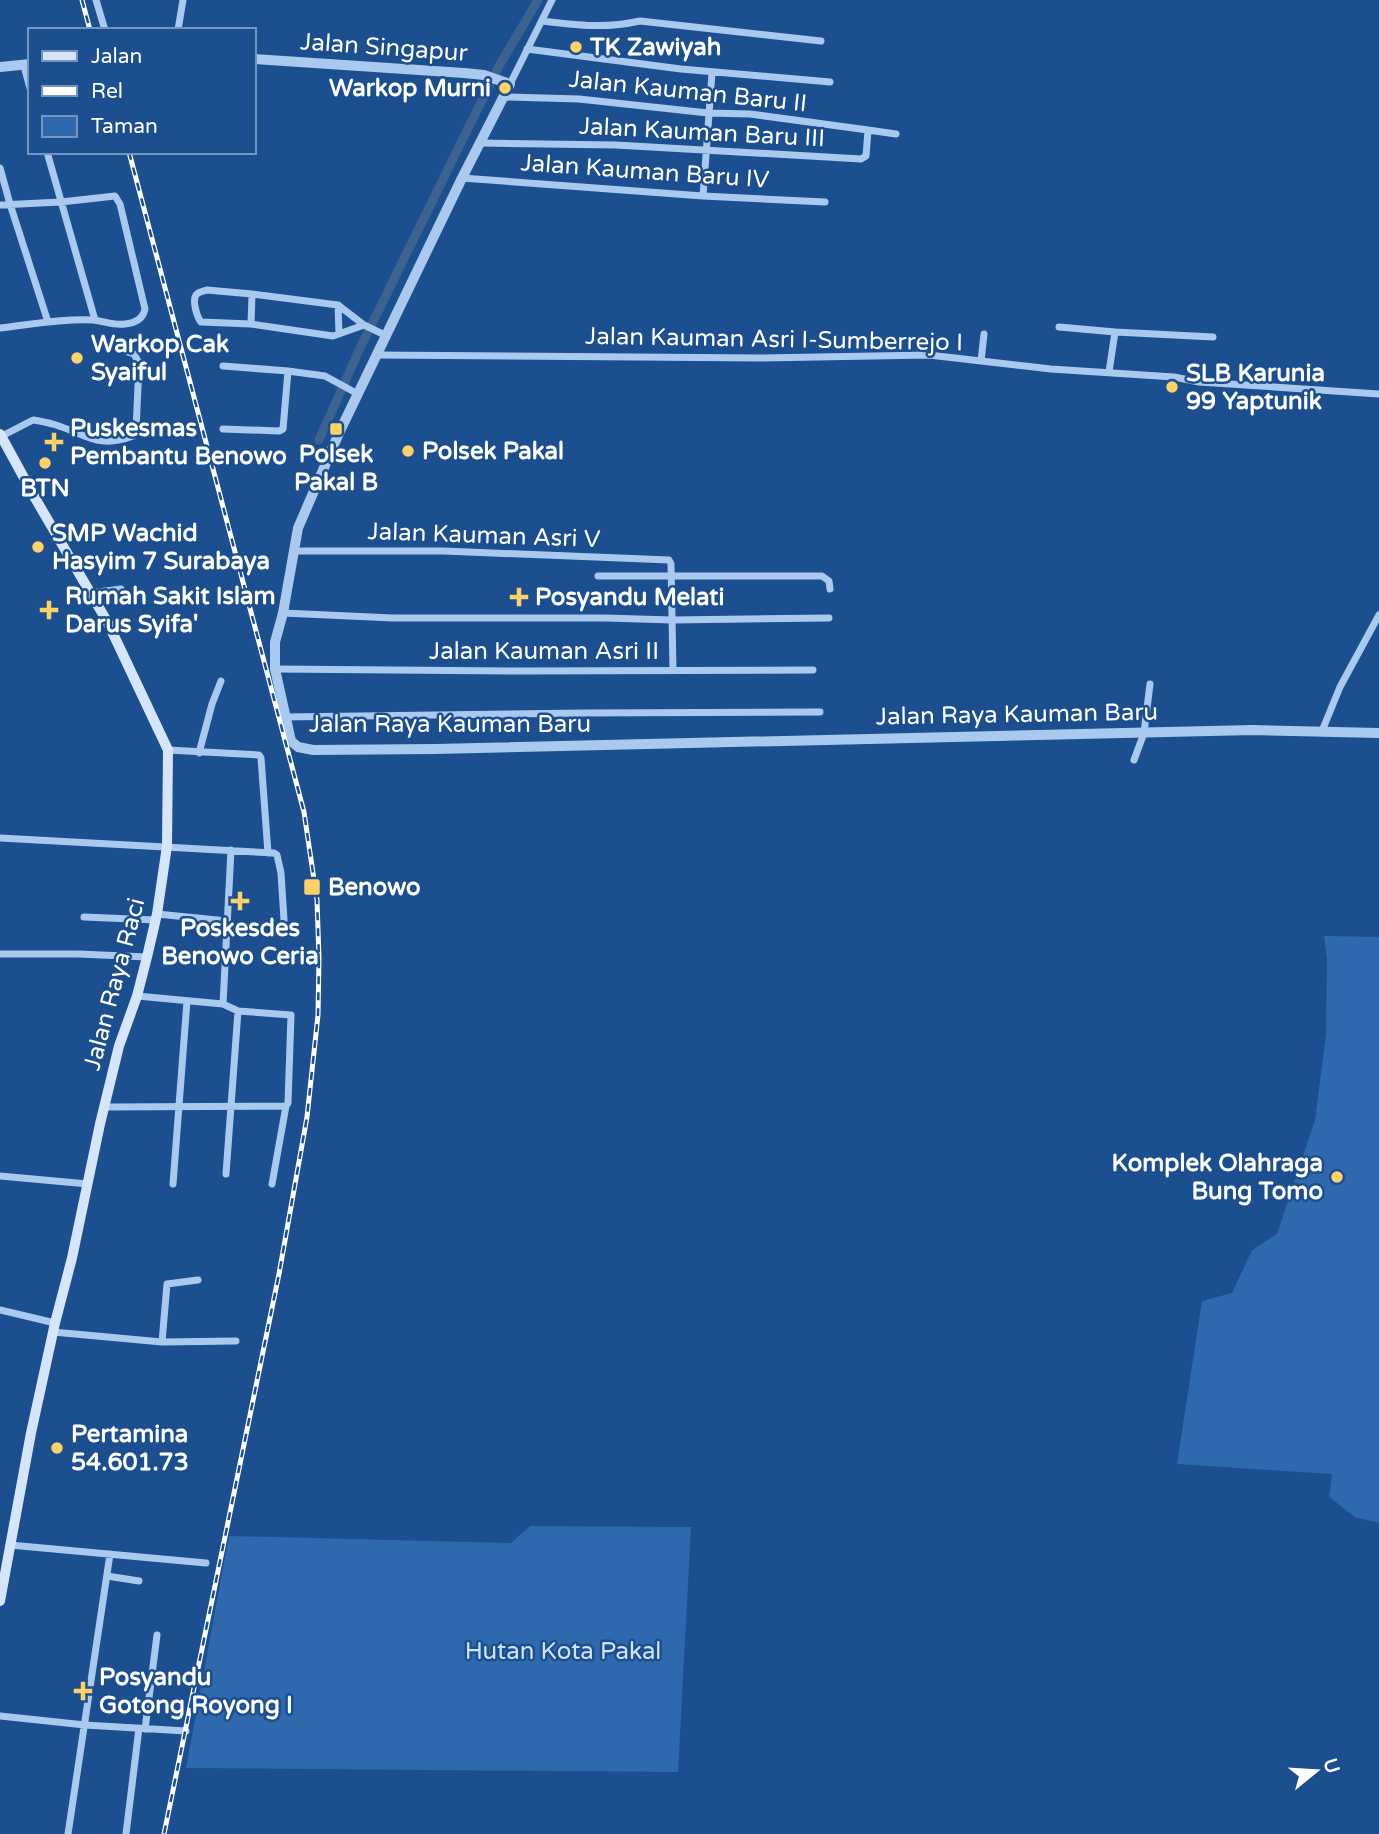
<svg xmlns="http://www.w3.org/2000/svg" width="1379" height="1834" font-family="'Varela Round',sans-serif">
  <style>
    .green { fill: #2e69ad }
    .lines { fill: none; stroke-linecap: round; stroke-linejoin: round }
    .canal { stroke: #3c6290; stroke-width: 9 }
    .minor { stroke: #a9c9ee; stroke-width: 7 }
    .tertiary { stroke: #a9c9ee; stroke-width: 10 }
    .secondary { stroke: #d6e6fa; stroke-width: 10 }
    .rail-casing { stroke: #fff; stroke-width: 5 }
    .rail { stroke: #1b4f8f; stroke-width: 2.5; stroke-dasharray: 8; stroke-linecap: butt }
    .poi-dot { fill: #ffd166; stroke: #1b4f8f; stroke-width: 2.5 }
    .labels { text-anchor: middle; stroke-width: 5; stroke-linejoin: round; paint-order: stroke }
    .street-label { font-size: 24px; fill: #fff; stroke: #1b4f8f }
    .poi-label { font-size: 24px; font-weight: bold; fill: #fff; stroke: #1b4f8f; text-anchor: start }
    .park-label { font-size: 24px; fill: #cfe3fa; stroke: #1b4f8f }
  </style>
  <rect width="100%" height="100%" fill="#1b4f8f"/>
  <!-- green -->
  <path class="green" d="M1324,936L1379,937V1523L1355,1517L1329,1497L1332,1474L1177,1464L1202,1301L1232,1293L1252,1250L1277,1234L1315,1120L1326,1034L1327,959Z
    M530,1526L691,1527L678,1772L186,1768L229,1536L511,1543Z"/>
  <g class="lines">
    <!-- canal -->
    <path class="canal" d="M319,440L361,346L457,151L499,66L538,0"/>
    <!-- minor -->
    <path class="minor" d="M96,0L105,30
      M542,21C579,25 603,29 640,21L821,41
      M178,30L183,0
      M527,49L681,69L830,82
      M24,66L30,88
      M510,84L552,0
      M504,97L579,99L708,113L750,114L868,130
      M481,143L616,145L861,159L866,156L868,130L896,134
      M47,152L95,320
      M0,168L10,204L48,322
      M462,178L703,196L825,202
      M703,196L712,73
      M0,205L61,202L115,196L120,204L145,309C143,319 135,323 125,324C114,326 104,321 93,320C63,318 29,325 0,328
      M207,290L252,294L338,305L364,325L333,336L251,324L201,322C197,317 192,301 196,295C198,292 204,291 207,290Z
      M338,305L339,334
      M251,324L252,294
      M364,325L387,336
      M1059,327L1115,332
      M377,355L761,358L929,355L1051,369L1174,377L1199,382L1379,394
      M981,361L984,334
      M223,366L288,371L325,376L358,394
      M1109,372L1115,332L1213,337
      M223,429L279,431L283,429L288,371
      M2,436L33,420C41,421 49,423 56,425C87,435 99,449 133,436L136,431L139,363L134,354L121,350
      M293,551H444L669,560L671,564L673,670
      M598,576H822L829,581L830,589
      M91,593L121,589
      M283,613L393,618H606L672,620L829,618
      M275,669L522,671L813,670
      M284,717L584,713L820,712
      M1322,731L1340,687L1379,615
      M168,750L259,755L261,758L268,853
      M199,753L212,704L221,681
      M1134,760L1144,733L1150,684
      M0,838L274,853L277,855L281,873L284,920
      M157,914L227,921
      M84,917L155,920
      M0,954H79L147,957
      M223,1004L231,850
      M104,1107L286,1106L288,1103L291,1015L238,1011L223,1004L137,996
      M226,1174L238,1011
      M0,1176L88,1184
      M173,1184L187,1001
      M272,1184L286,1106
      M0,1310L55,1323
      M53,1332L162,1342L167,1284L198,1280
      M162,1342L236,1341
      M10,1545L206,1563
      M107,1576L139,1581
      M0,1716L85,1725L186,1731
      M145,1729L157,1635
      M68,1834L110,1554
      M126,1834L139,1728"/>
    <!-- tertiary -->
    <path class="tertiary" d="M254,59L464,73L484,75L510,84L462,178L339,433L298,528L283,613L275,642V669L291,741L298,747L313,750L435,749L1253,730L1379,733
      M0,67L30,64"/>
    <!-- secondary -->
    <path class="secondary" d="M0,434L35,498L108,623L168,750L167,846L157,914L147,957L137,996L119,1046L100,1124L72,1258L55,1323L31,1433L0,1601"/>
    <defs>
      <path id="rail" d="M82,0L90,30
        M129,152L304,812L317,900L319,958L318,1015L307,1117L279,1274L164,1834"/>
    </defs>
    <!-- rail casing -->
    <use href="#rail" class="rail-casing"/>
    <!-- rail -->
    <use href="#rail" class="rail"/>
  </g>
  <!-- markers -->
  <g class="poi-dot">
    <circle cx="576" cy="47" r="7"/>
    <circle cx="505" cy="88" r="7"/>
    <circle cx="77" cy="358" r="7"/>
    <circle cx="1172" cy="387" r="7"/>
    <rect x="329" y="422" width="14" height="14" rx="3.5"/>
    <path d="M50.5 431.5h7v7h7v7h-7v7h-7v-7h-7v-7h7z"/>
    <circle cx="408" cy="451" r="7"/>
    <circle cx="45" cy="463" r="7"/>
    <circle cx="38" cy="547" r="7"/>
    <path d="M515.5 586.5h7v7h7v7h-7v7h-7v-7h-7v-7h7z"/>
    <path d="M45.5 599.5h7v7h7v7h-7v7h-7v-7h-7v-7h7z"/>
    <rect x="303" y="878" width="18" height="18" rx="3.5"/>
    <path d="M236.5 890.5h7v7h7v7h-7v7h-7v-7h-7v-7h7z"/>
    <circle cx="1337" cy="1177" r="7"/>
    <circle cx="57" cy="1448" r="7"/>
    <path d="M79.5 1680.5h7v7h7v7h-7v7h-7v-7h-7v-7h7z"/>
  </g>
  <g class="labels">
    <!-- street labels -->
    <g class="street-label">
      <text transform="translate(384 47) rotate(4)" y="8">Jalan Singapur</text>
      <text transform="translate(688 91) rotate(6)" y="8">Jalan Kauman Baru II</text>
      <text transform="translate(702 132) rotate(3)" y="8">Jalan Kauman Baru III</text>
      <text transform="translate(645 171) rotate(4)" y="8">Jalan Kauman Baru IV</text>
      <text transform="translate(774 339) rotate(1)" y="8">Jalan Kauman Asri I-Sumberrejo I</text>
      <text transform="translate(484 535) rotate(2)" y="8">Jalan Kauman Asri V</text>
      <text x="544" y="659">Jalan Kauman Asri II</text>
      <text transform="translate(1017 714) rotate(-1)" y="8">Jalan Raya Kauman Baru</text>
      <text x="450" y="732">Jalan Raya Kauman Baru</text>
      <text transform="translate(114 984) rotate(-75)" y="8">Jalan Raya Raci</text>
    </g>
    <!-- poi labels -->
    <g class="poi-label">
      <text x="590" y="55">TK Zawiyah</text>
      <text x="491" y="96" text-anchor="end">Warkop Murni</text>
      <text x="91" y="352">Warkop Cak<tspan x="91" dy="28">Syaiful</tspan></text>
      <text x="1186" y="381">SLB Karunia<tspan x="1186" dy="28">99 Yaptunik</tspan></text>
      <text x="70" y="436">Puskesmas<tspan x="70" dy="28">Pembantu Benowo</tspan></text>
      <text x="422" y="459">Polsek Pakal</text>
      <text x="336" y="462" text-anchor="middle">Polsek<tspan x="336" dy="28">Pakal B</tspan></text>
      <text x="45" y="496" text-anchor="middle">BTN</text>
      <text x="52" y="541">SMP Wachid<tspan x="52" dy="28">Hasyim 7 Surabaya</tspan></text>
      <text x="65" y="604">Rumah Sakit Islam<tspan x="65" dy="28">Darus Syifa'</tspan></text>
      <text x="535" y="605">Posyandu Melati</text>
      <text x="328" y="895">Benowo</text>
      <text x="240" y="936" text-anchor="middle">Poskesdes<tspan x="240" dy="28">Benowo Ceria</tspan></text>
      <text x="1323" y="1171" text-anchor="end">Komplek Olahraga<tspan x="1323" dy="28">Bung Tomo</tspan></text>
      <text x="71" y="1442">Pertamina<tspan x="71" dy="28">54.601.73</tspan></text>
      <text x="99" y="1685">Posyandu<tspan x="99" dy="28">Gotong Royong I</tspan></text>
    </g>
    <!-- park labels -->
    <g class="park-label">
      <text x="563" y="1659">Hutan Kota Pakal</text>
    </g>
  </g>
  <!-- legend -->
  <rect x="28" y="28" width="228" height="126" fill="#1b4f8f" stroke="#7695bc" stroke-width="2"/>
  <rect x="42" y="51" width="35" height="10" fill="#d6e6fa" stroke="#7695bc" stroke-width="2"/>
  <text x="91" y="63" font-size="21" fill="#ffffff">Jalan</text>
  <rect x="42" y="86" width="35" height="10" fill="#ffffff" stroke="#7695bc" stroke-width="2"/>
  <text x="91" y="98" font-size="21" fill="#ffffff">Rel</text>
  <rect x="42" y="116" width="35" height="21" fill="#2e69ad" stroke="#7695bc" stroke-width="2"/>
  <text x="91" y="133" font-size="21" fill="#ffffff">Taman</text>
  <!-- north arrow -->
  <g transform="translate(1316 1771) rotate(72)" stroke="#1b4f8f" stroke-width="5" paint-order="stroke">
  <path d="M0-5L12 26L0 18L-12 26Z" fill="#ffffff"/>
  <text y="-10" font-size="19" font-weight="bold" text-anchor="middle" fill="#ffffff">U</text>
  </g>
</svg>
